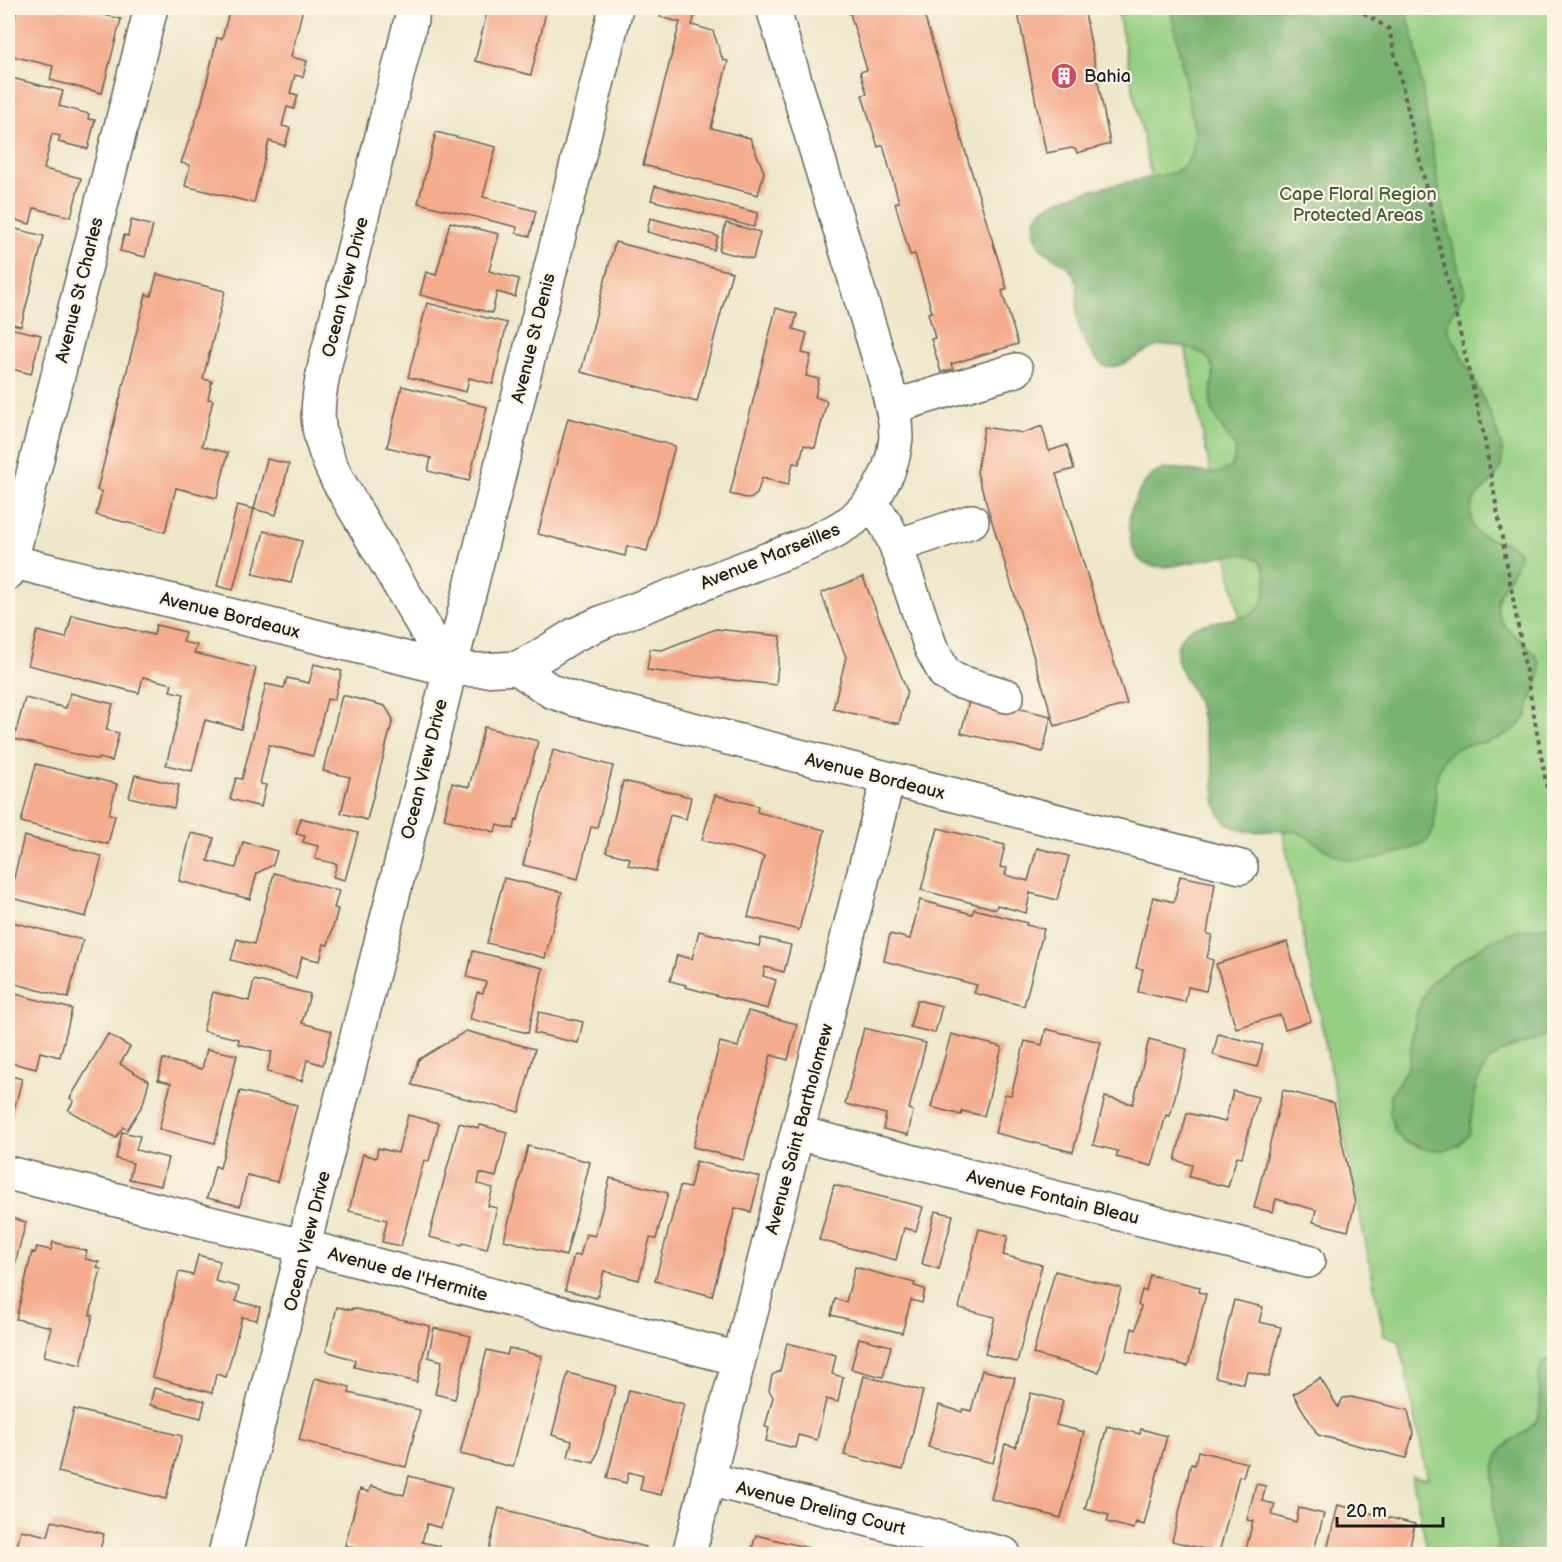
<svg xmlns="http://www.w3.org/2000/svg" width="1562" height="1562" font-family="'Balsamiq Sans',sans-serif">
  <style>
    .green { fill: #95cf82; stroke: #58764f; stroke-width: 1.5 }
    .forest { fill: #78b270; stroke: #4a6746; stroke-width: 1.5 }
    .building { fill: #f4ac8d }
    .lines { fill: none; stroke-linecap: round; stroke-linejoin: round }
    .minor-casing { stroke: #666359; stroke-width: 36 }
    .path { stroke: #666359; stroke-width: 4; stroke-dasharray: 4.5 4.5; stroke-linecap: butt }
    .minor { stroke: #fff; stroke-width: 33 }
    .labels { text-anchor: middle; stroke-width: 4.5; stroke-linejoin: round; paint-order: stroke }
    .poi-label { font-size: 18px; fill: #1c1c1c; stroke: #fcf5e5; text-anchor: start }
    .park-label { font-size: 18px; fill: #465b40; stroke: #fcf5e5 }
    .street-label { font-size: 18px; fill: #1c1c1c; stroke: #fcf5e5 }
  </style>
  <rect width="100%" height="100%" fill="#fcf5e5"/>
  <filter id="ink" filterUnits="userSpaceOnUse"><feTurbulence type="fractalNoise" baseFrequency=".0167" numOctaves="2"/><feDisplacementMap in="SourceGraphic" scale="12" xChannelSelector="R" yChannelSelector="G"/><feConvolveMatrix kernelMatrix="1 2 1 2 8 2 1 2 1" color-interpolation-filters="sRGB"/></filter>
  <filter id="wash" filterUnits="userSpaceOnUse"><feTurbulence type="fractalNoise" baseFrequency=".008" numOctaves="4" result="noise"/><feDisplacementMap in="SourceGraphic" scale="24" xChannelSelector="R" yChannelSelector="G"/><feGaussianBlur stdDeviation="1.35" result="paint"/><feColorMatrix in="noise" values="0 0 0 0 0 0 0 0 0 0 0 0 0 0 0 0 0 1.4 0 .05"/><feComposite in="paint" operator="in"/></filter>
  <g filter="url(#wash)">
    <rect width="100%" height="100%" fill="#eee7ca"/>
    <!-- green -->
    <path class="green" d="M1117,8H1554V1554H1428L1412,1476L1428,1479L1399,1340L1384,1335Z"/>
    <!-- forest -->
    <path class="forest" d="M1171,8H1405L1414,39L1439,189L1464,291C1461,304 1449,313 1447,327C1463,358 1479,387 1492,419C1496,432 1504,445 1502,459C1500,490 1460,490 1473,526C1480,544 1506,535 1519,552C1518,577 1488,591 1500,618C1510,641 1549,647 1538,682C1536,690 1531,697 1529,705C1528,711 1529,711 1526,716C1520,729 1499,739 1486,742C1474,745 1461,744 1451,752C1422,775 1447,827 1425,842C1410,851 1366,864 1349,860C1341,859 1333,854 1326,850C1316,844 1307,834 1295,832C1272,827 1244,840 1225,821C1211,807 1216,781 1212,763C1209,751 1205,739 1203,727C1201,719 1201,711 1198,703C1193,686 1177,673 1177,653C1178,612 1237,627 1257,610C1262,606 1265,595 1266,588C1272,511 1158,596 1136,555C1128,541 1127,515 1134,502C1138,493 1143,483 1151,476C1172,456 1213,485 1232,466L1236,449C1229,437 1212,417 1211,404C1209,387 1222,363 1201,353C1188,347 1169,343 1155,347C1140,352 1120,372 1104,366C1088,354 1077,330 1077,310C1077,300 1079,288 1075,278C1068,259 1044,259 1037,241C1034,233 1033,221 1038,214C1052,193 1146,179 1173,173L1184,166L1192,155L1195,133Z
      M1554,925V1032L1502,1052L1489,1061L1476,1084L1469,1135L1459,1145L1446,1150H1428L1404,1141L1395,1132L1390,1113V1096L1408,1067L1417,1011L1429,984L1453,965L1492,940L1518,931Z
      M1554,1358V1554H1499C1496,1529 1485,1470 1502,1449C1512,1437 1535,1430 1539,1414C1544,1397 1534,1380 1542,1364Z"/>
    <g id="blocks">
      <!-- building -->
      <path class="building" d="M17,8H75L121,19L102,93L50,80L53,66L8,55V46Z
        M230,8H303L291,57L307,61L303,77L295,75L290,93L298,95L294,109L287,107L282,126L290,128L285,146L269,141L254,203L185,186L190,165L181,163L202,102L217,38L222,39Z
        M488,8H547L531,75L475,61Z
        M663,8H697L692,25L713,31L723,60L728,61L711,128L750,138L764,172L758,195L643,165L680,22L660,17Z
        M841,8H922L1007,289L1002,291L1018,344L951,364L953,369L941,372L931,339L935,338L928,313L932,312L915,254L910,255L895,203L899,202L883,145L878,147L862,95L867,94L860,72L867,70L849,10L842,12Z
        M1017,8H1084L1110,144L1077,153L1076,150L1072,148L1046,153Z
        M8,77L63,91L59,106L89,114L88,119L95,120L88,149L58,142L60,136L52,134L44,169L81,178L71,217L34,208L30,224L8,218Z
        M436,132L496,147L483,197L536,211L530,236L516,233L517,227L418,203Z
        M655,186L758,213L754,227L651,200Z
        M650,218L718,236L714,250L647,232Z
        M131,220L153,226L145,257L120,251L124,235L128,236Z
        M450,222L499,234L489,271L519,279L515,297L497,292L492,313L420,295L426,272L436,275Z
        M726,223L760,232L753,259L719,251Z
        M8,227L44,236L21,326L8,323Z
        M615,242L732,272L697,402L581,372Z
        M157,274L225,291L203,379L212,381L208,399L213,400L202,446L228,453L217,498L176,488L165,532L96,515L102,492L97,490L146,294L151,296Z
        M427,303L507,323L493,384L469,378L466,392L408,377Z
        M776,308L797,314L793,329L807,333L802,353L811,355L806,376L819,379L815,397L827,401L815,448L804,445L799,464L793,463L788,485L762,478L757,494L750,499L730,494Z
        M9,328L41,335L31,374L8,368Z
        M402,386L487,407L469,481L428,471L431,458L387,447Z
        M568,418L675,446L647,551L627,546L625,556L538,534Z
        M1042,426L1049,451L1067,445L1074,469L1056,474L1127,704L1055,726L977,473L984,427L1023,433Z
        M267,459L289,464L276,515L254,509L233,590L217,586L237,505L254,509Z
        M264,531L302,541L291,583L253,574Z
        M863,577L907,691L899,724L833,709L846,657L821,593Z
        M72,615L154,635L156,625L185,632L183,642L197,645L194,653L256,668L241,729L205,720L192,771L166,765L184,694L170,691L172,684L143,677L139,693L28,665L37,631L66,638Z
        M716,629L781,636L776,685L647,670L650,649L662,650Z
        M314,664L342,671L334,700L327,699L313,756L269,745L260,784L266,785L261,807L230,799L236,778L242,779L266,684L284,688L287,678L309,683Z
        M70,693L113,704L106,730L119,733L112,761L99,758L98,760L14,739L25,698L66,708Z
        M342,695L385,706L393,719L367,820L341,813L350,777L323,771Z
        M970,697L1051,716L1043,752L961,733Z
        M484,727L538,741L518,820L516,819L514,829L497,825L495,832L444,819L452,783L469,787Z
        M553,750L613,766L597,828L591,827L578,879L523,865Z
        M36,764L117,784L109,814L115,816L108,844L21,822Z
        M135,775L179,785L174,808L129,797Z
        M623,781L691,797L686,819L670,815L656,871L628,865L630,858L606,852Z
        M715,795L758,806L757,812L825,830L799,930L748,917L764,856L702,840Z
        M301,818L358,833L345,880L333,877L337,864L315,859L318,846L303,842L305,836L296,834Z
        M938,828L1005,845L1000,867L1007,868L1005,875L1028,881L1037,848L1069,856L1057,900L1030,893L1026,913L997,905L996,909L921,890Z
        M191,833L214,838L208,861L236,868L243,842L277,851L273,865L257,873L250,899L179,881Z
        M24,836L102,856L86,917L8,897V877L14,878Z
        M274,873L339,891L334,908L338,909L328,945L324,944L320,961L302,957L296,978L231,960L237,939L254,944Z
        M1180,876L1215,883L1207,934L1212,935L1207,958L1213,960L1206,991L1188,987L1185,1002L1138,992L1143,969L1136,968L1153,897L1174,902Z
        M504,878L562,892L545,958L487,943Z
        M920,900L972,914L974,909L1027,923L1026,925L1044,929L1024,1006L974,993L977,985L884,961L890,934L910,939Z
        M8,921L83,940L68,998L8,982Z
        M699,931L759,946L761,938L791,945L784,972L765,967L763,976L776,980L768,1009L685,987L686,985L670,981L677,955L692,959Z
        M1287,942L1311,1021L1285,1029L1280,1015L1236,1028L1216,964Z
        M473,951L543,968L528,1033L470,1019L477,992L483,993L486,982L467,977Z
        M254,980L310,994L302,1023L332,1031L323,1065L307,1060L302,1081L267,1072L272,1052L238,1044L239,1039L203,1031L213,992L249,1001Z
        M8,992L72,1009L60,1057L40,1052L36,1069L8,1062Z
        M917,1000L942,1006L935,1033L910,1027Z
        M748,1011L797,1024L788,1060L771,1055L744,1160L693,1147L720,1042L738,1047Z
        M539,1012L583,1022L578,1043L534,1033Z
        M864,1028L926,1043L909,1109L913,1111L908,1135L883,1129L886,1114L845,1104Z
        M1046,1029L1101,1042L1073,1152L995,1133L1005,1094L1011,1095L1025,1041L1042,1045Z
        M466,1031L535,1049L519,1112L412,1085L418,1060Z
        M108,1034L130,1047L120,1064L149,1081L143,1104L127,1130L123,1127L116,1138L68,1110L74,1101L70,1098Z
        M951,1034L1002,1047L984,1116L962,1111L961,1115L931,1107Z
        M1218,1034L1263,1045L1257,1067L1213,1055Z
        M1149,1039L1187,1049L1170,1116L1166,1115L1152,1166L1116,1157L1118,1151L1093,1145L1105,1097L1133,1104Z
        M207,1049L237,1055L215,1143L159,1129L171,1083L158,1080L163,1059L202,1069Z
        M8,1075L22,1079L8,1133Z
        M1283,1090L1334,1103L1355,1203L1348,1231L1313,1222L1316,1210L1276,1199L1273,1212L1254,1208Z
        M240,1091L297,1105L277,1182L247,1175L240,1206L207,1198L215,1166L220,1168Z
        M1233,1091L1258,1097L1242,1157L1237,1156L1228,1187L1189,1177L1192,1165L1175,1160L1187,1113L1225,1122Z
        M408,1115L439,1123L429,1161L424,1160L401,1246L382,1242L387,1220L349,1211L363,1154L376,1158L378,1148L398,1153Z
        M459,1123L479,1128L480,1125L507,1132L496,1177L480,1173L478,1184L493,1188L488,1206L497,1208L487,1249L463,1243L462,1245L429,1237Z
        M122,1132L140,1136L136,1150L168,1158L161,1186L129,1179L133,1163L116,1159Z
        M528,1146L590,1162L566,1256L504,1240Z
        M696,1161L760,1177L751,1212L735,1208L712,1296L655,1281L680,1186L690,1188Z
        M610,1178L668,1193L656,1239L650,1238L639,1280L604,1271L597,1298L565,1290L574,1255L580,1256L586,1234L595,1236Z
        M834,1185L923,1207L916,1231L904,1228L896,1260L819,1240Z
        M935,1211L953,1215L939,1269L922,1264Z
        M8,1217L26,1222L8,1291Z
        M979,1229L1008,1236L1003,1255L1042,1265L1017,1362L985,1354L995,1317L959,1308Z
        M53,1242L87,1251L85,1259L99,1262L97,1268L101,1269L90,1315H93L81,1365L44,1356L51,1327L16,1319L32,1252L35,1253L37,1247L51,1250Z
        M198,1255L220,1261L215,1281L239,1287L236,1301L260,1307L257,1320L242,1317L226,1377L216,1374L212,1393L152,1377L179,1272L193,1275Z
        M855,1267L915,1283L914,1286L925,1289L922,1303L911,1300L902,1333L831,1315L835,1299L846,1302Z
        M1055,1271L1121,1288L1099,1372L1033,1354Z
        M1150,1275L1200,1287L1199,1292L1206,1294L1188,1366L1127,1351L1132,1328L1136,1330L1141,1306L1138,1305L1142,1290L1146,1291Z
        M1234,1300L1263,1307L1259,1322L1281,1327L1269,1377L1247,1371L1244,1384L1215,1377Z
        M337,1307L352,1310V1308L430,1326L417,1382L354,1367L355,1360L326,1351Z
        M434,1328L471,1336L455,1399L435,1394L442,1361L428,1357Z
        M859,1338L891,1346L883,1377L851,1369Z
        M787,1343L836,1355L832,1374L843,1377L838,1402L826,1399L817,1440L798,1435L795,1448L766,1441L769,1428L765,1427L773,1397L769,1390L772,1375L780,1371Z
        M509,1348L542,1356L513,1467L460,1454L487,1350L507,1355Z
        M982,1370L1015,1378L993,1463L928,1447L939,1405L962,1412L963,1409L971,1411Z
        M568,1373L616,1386L594,1463L568,1457L572,1441L552,1435Z
        M864,1376L923,1391L903,1470L844,1455Z
        M315,1378L350,1387L349,1393L420,1410L406,1467L299,1440Z
        M1320,1378L1338,1407L1343,1398L1351,1397L1408,1410L1413,1434L1406,1458L1318,1435L1293,1394Z
        M154,1388L205,1401L201,1418L150,1405Z
        M629,1390L684,1404L661,1495L640,1490L643,1476L629,1472L626,1483L607,1478Z
        M1031,1393L1063,1401L1056,1425L1084,1432L1061,1518L991,1499L1005,1444L1016,1447Z
        M74,1409L182,1436L166,1499L58,1472Z
        M1107,1426L1140,1434L1141,1429L1167,1436L1144,1525L1136,1522L1134,1529L1107,1522L1109,1515L1085,1509Z
        M1198,1451L1247,1463L1243,1477L1239,1476L1219,1553L1172,1541L1191,1464L1195,1465Z
        M409,1476L452,1487L441,1528L427,1524L422,1542L440,1546L438,1554H365L354,1552V1548L345,1545L360,1489L369,1492L371,1486L404,1495Z
        M1256,1484L1266,1486L1262,1501L1275,1504L1272,1515L1296,1522L1299,1508L1324,1514L1313,1554H1252L1245,1553L1253,1521L1247,1520Z
        M1338,1505L1415,1524L1408,1554H1326Z
        M499,1508L646,1547L644,1554H488Z
        M52,1521L104,1534L99,1554H15L21,1530L48,1536Z
        M756,1535L809,1548L807,1554H742L743,1551L751,1553Z"/>
    </g>
  </g>
  <g filter="url(#ink)">
    <use href="#blocks" fill-opacity="0" stroke="#666359" stroke-width="1.5"/>
    <g class="lines">
      <defs>
        <path id="minor" d="M414,8L326,360C315,412 313,430 337,479L449,669
          M892,407L1016,370
          M867,506L881,517L888,528L896,546L931,648L945,674L957,681L1007,696
          M896,546L972,521
          M10,561L449,669L482,670L517,668L537,658L574,635L605,621L813,542L835,531L853,520L867,506L878,491L888,472L893,456L896,438L895,421L887,385L773,8
          M8,573L151,8
          M517,668L551,691L573,699L1241,867
          M798,1133L1308,1261
          M8,1173L306,1247L739,1359
          M708,1479L1004,1554
          M225,1554C359,1040 486,523 616,8
          M689,1554L888,779"/>
      </defs>
      <!-- minor casing -->
      <use href="#minor" class="minor-casing"/>
      <!-- path -->
      <path class="path" d="M1356,8L1389,29L1483,431L1550,805L1554,816"/>
      <!-- minor -->
      <use href="#minor" class="minor"/>
    </g>
  </g>
  <!-- icons -->
  <defs>
    <symbol id="building-disc" viewBox="-11 -11 22 22"><circle r="9.5" fill="#d1495b" stroke="#fcf5e5"/><path d="M-4-6H4V6H1V3H-1V6H-4ZM-2.5-4.3h1.7v1.8h-1.7ZM.8-4.3h1.7v1.8H.8ZM-2.5-1h1.7V.8h-1.7ZM.8-1h1.7V.8H.8Z" fill="#fff"/></symbol>
  </defs>
  <g fill-rule="evenodd">
    <use href="#building-disc" x="1049" y="61" width="30" height="30"/>
  </g>
  <g class="labels">
    <!-- poi labels -->
    <g class="poi-label">
      <text x="1084" y="82">Bahia</text>
    </g>
    <!-- park labels -->
    <g class="park-label">
      <text x="1358" y="200">Cape Floral Region<tspan x="1358" dy="21">Protected Areas</tspan></text>
    </g>
    <!-- street labels -->
    <g class="street-label">
      <text transform="translate(345 287) rotate(-76)" y="6">Ocean View Drive</text>
      <text transform="translate(79 290) rotate(-76)" y="6">Avenue St Charles</text>
      <text transform="translate(533 338) rotate(-76)" y="6">Avenue St Denis</text>
      <text transform="translate(770 556) rotate(-22)" y="6">Avenue Marseilles</text>
      <text transform="translate(230 615) rotate(14)" y="6">Avenue Bordeaux</text>
      <text transform="translate(424 769) rotate(-76)" y="6">Ocean View Drive</text>
      <text transform="translate(875 776) rotate(14)" y="6">Avenue Bordeaux</text>
      <text transform="translate(799 1129) rotate(-75)" y="6">Avenue Saint Bartholomew</text>
      <text transform="translate(1053 1197) rotate(14)" y="6">Avenue Fontain Bleau</text>
      <text transform="translate(307 1241) rotate(-76)" y="6">Ocean View Drive</text>
      <text transform="translate(408 1274) rotate(15)" y="6">Avenue de l'Hermite</text>
      <text transform="translate(821 1508) rotate(14)" y="6">Avenue Dreling Court</text>
    </g>
  </g>
  <!-- margin -->
  <rect width="1562" height="1562" fill="none" stroke="#fcf5e5" stroke-width="30"/>
  <!-- scale -->
  <path d="M1337 1517v9h106v-9" fill="none" stroke="#1c1c1c" stroke-width="3"/>
  <text x="1346" y="1517" font-size="18" fill="#1c1c1c" stroke="#fcf5e5" stroke-width="4.5" paint-order="stroke">20 m</text>
</svg>
